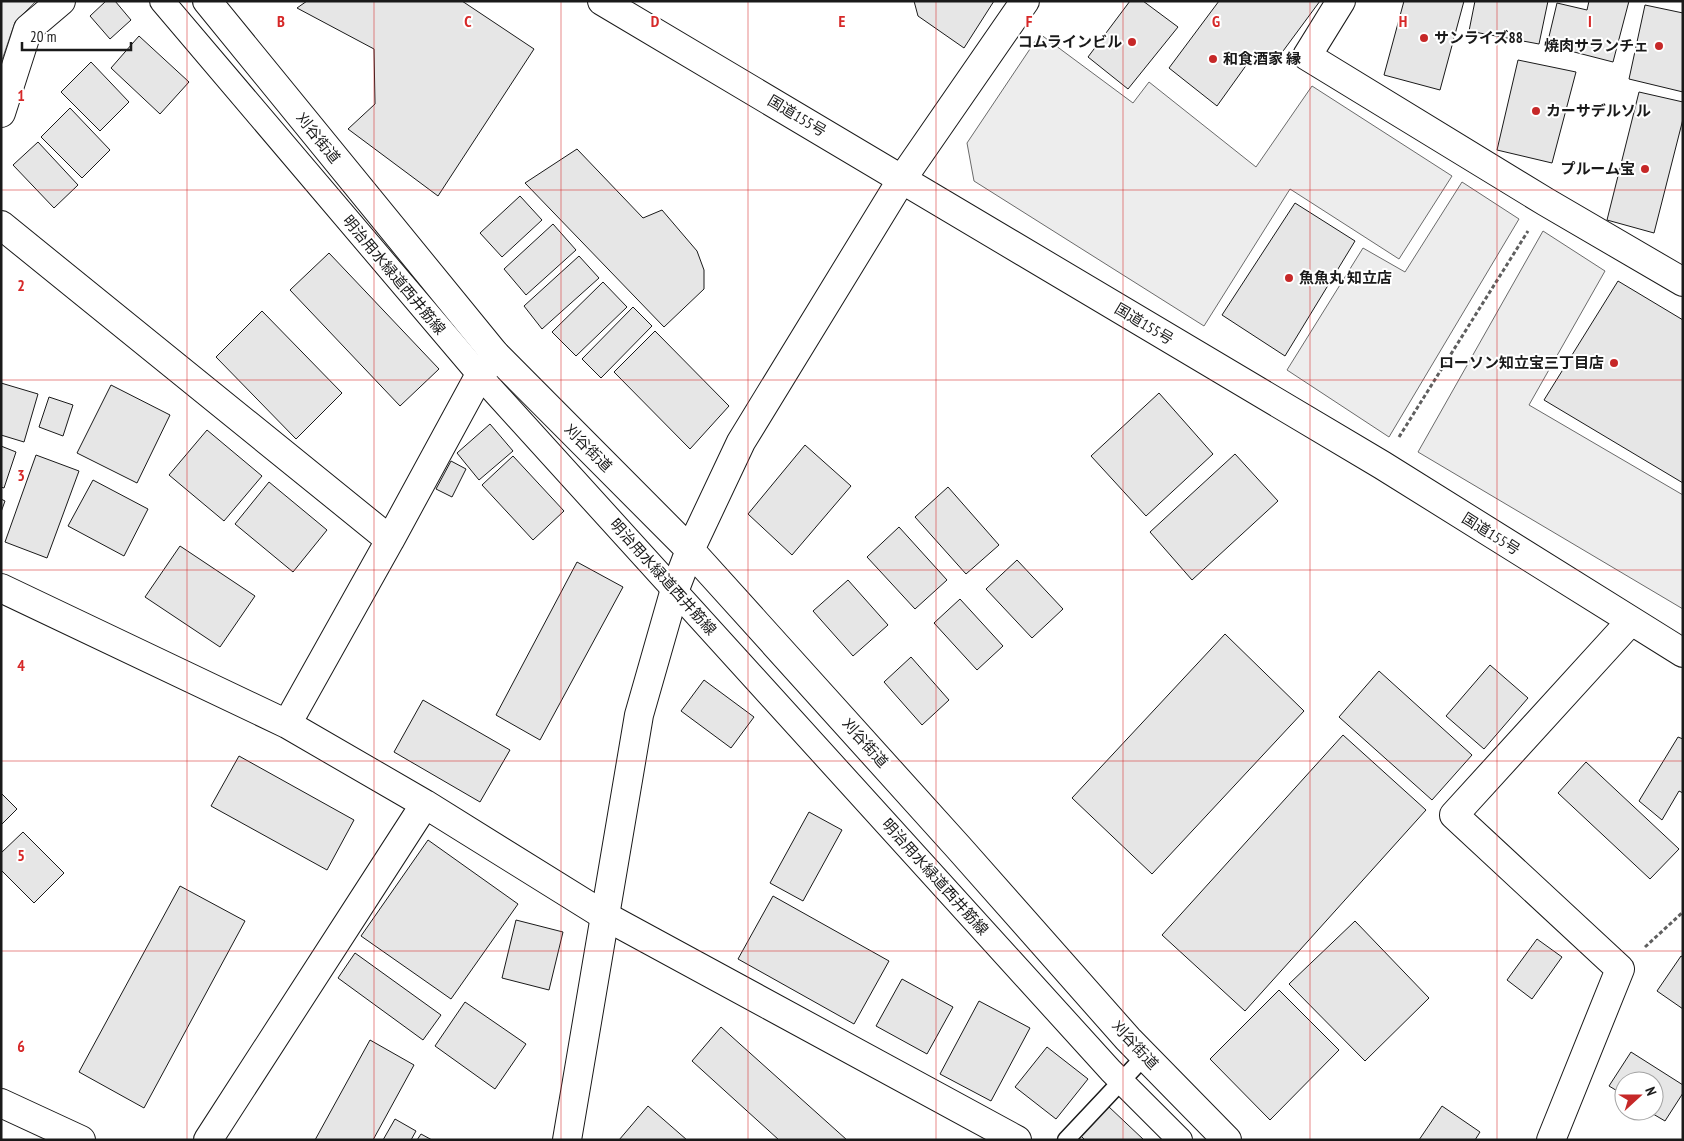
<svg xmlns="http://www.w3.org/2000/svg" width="1684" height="1141" font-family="'PT Sans Narrow','Noto Sans JP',sans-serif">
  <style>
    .built { fill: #ededed; stroke: #6a6a6a }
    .building { fill: #e6e6e6; stroke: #1a1a1a }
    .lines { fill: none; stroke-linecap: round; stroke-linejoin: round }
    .service-casing { stroke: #1a1a1a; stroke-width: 19 }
    .pedestrian-casing { stroke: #1a1a1a; stroke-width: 26 }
    .minor-casing { stroke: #1a1a1a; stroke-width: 30 }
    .tertiary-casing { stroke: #1a1a1a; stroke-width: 30 }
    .trunk-casing { stroke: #1a1a1a; stroke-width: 30 }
    .path { stroke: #5f5f5f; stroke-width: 3; stroke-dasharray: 4 2.5; stroke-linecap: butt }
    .service { stroke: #fff; stroke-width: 16 }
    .pedestrian { stroke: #fff; stroke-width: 24 }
    .minor { stroke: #fff; stroke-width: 28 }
    .tertiary { stroke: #fff; stroke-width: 28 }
    .trunk { stroke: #fff; stroke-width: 28 }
    .grid { fill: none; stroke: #d62828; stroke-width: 1; stroke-opacity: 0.55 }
    .poi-dot { fill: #c62828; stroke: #fff; stroke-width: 2 }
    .labels { text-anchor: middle; stroke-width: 4; stroke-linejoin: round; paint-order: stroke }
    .poi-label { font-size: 15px; font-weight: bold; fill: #1a1a1a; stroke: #fff; text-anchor: start }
    .street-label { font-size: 15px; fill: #1a1a1a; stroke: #fff }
    .grid-label { font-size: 16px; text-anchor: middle; font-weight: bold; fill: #d62828; stroke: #fff; stroke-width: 4; stroke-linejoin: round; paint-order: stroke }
  </style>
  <rect width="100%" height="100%" fill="#fff"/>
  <!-- built -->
  <path class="built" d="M1,1H36L15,22L1,63Z
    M1040,34L1133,103L1149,82L1256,167L1312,86L1452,176L1399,259L1290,189L1204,326L974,181L967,143Z
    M1462,182L1519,219L1389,437L1287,370L1363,248L1405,272Z
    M1543,231L1605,271L1529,405L1683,495V609L1418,452Z"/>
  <!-- building -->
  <path class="building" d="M106,1H115L131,20L110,39L90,16Z
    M307,1H462L534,49L438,196L348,129L375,104L374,49L297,8Z
    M914,1H994L964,48L918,16Z
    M1130,1H1143L1178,27L1128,89L1088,57Z
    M1219,1H1320L1272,66L1255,53L1217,106L1169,68Z
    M1404,1H1464L1440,90L1384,75Z
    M1475,1H1548L1539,44L1469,31Z
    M1589,1H1629L1613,62L1547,45L1557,3L1587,10Z
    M1645,5L1683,13V92L1629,79Z
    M139,36L189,82L160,114L111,68Z
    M1518,60L1576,72L1552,163L1497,150Z
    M91,62L129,102L100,131L61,92Z
    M1639,92L1683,102V119L1654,233L1607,220Z
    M70,108L110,150L82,178L41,137Z
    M38,142L78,185L54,208L13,165Z
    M577,149L643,218L662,210L697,251L704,270V289L664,327L525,183Z
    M520,196L542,220L502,257L480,233Z
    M1295,203L1355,241L1285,356L1222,315Z
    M553,224L576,250L526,295L504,269Z
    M329,253L439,369L400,406L290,290Z
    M579,256L599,278L542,329L524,306Z
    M1618,281L1683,320V483L1544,400Z
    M603,282L627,307L576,356L552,332Z
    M633,307L652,326L601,378L582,359Z
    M262,311L342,393L296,439L216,357Z
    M655,331L729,406L690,449L614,372Z
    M1,383L38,394L24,442L1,435Z
    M111,385L170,415L137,483L77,453Z
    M1159,393L1213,454L1146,516L1091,456Z
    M49,397L73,405L63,436L39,427Z
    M490,424L513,451L479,480L457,453Z
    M207,430L262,476L224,521L169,475Z
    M805,445L851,486L792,555L748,514Z
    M1,446L16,452L4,488L1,487Z
    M1235,454L1278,501L1192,580L1150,532Z
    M36,455L79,471L47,558L5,542Z
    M513,456L564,511L533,540L482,485Z
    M451,461L466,469L452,497L436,489Z
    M93,480L148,509L124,556L68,526Z
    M269,482L327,530L293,572L235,524Z
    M948,487L999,545L966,574L915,517Z
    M1,499L5,501L1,512Z
    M899,527L947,580L915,609L867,557Z
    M180,546L255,596L220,647L145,597Z
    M1017,560L1063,609L1032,638L986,589Z
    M577,562L623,587L540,740L496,715Z
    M848,580L888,625L853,656L813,611Z
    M960,599L1003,646L977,670L934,623Z
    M1225,634L1304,711L1152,874L1072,798Z
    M911,657L949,700L922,725L884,682Z
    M1490,665L1528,698L1484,749L1446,716Z
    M1379,671L1472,755L1432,800L1339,717Z
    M704,680L754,717L731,748L681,711Z
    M423,700L510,750L480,802L394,752Z
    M1343,735L1426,810L1245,1011L1162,935Z
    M1678,737L1683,739V793L1679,791L1662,820L1639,801Z
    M239,756L354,820L327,870L211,806Z
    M1586,762L1679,849L1650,879L1558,793Z
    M1,793L17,809L1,825Z
    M809,812L842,830L803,901L770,883Z
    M23,832L64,873L34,903L1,870V853Z
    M428,840L518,904L451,999L361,936Z
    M180,886L245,921L144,1108L79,1072Z
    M773,896L889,961L854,1024L738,959Z
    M516,920L563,932L549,990L502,978Z
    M1355,921L1429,998L1365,1061L1289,984Z
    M1537,939L1562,957L1532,999L1507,980Z
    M355,953L441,1015L423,1040L338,978Z
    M1681,956L1683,957V1009L1657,991Z
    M902,979L953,1007L927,1054L876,1026Z
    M1279,990L1339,1050L1270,1120L1210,1059Z
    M979,1001L1030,1028L991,1101L940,1074Z
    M465,1002L526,1044L495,1089L435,1046Z
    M721,1027L847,1140H779L692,1061Z
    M370,1040L414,1065L373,1140H315Z
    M1047,1047L1088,1079L1056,1119L1015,1087Z
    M1631,1052L1683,1085V1093L1665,1121L1648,1111H1654V1081H1624V1095L1609,1086Z
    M648,1106L687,1140H619Z
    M1108,1106L1144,1140H1085L1081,1136Z
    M1442,1106L1480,1132L1475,1140H1419Z
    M395,1119L416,1131L411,1140H383Z
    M421,1134L432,1140H417Z"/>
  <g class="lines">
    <defs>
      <path id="service" d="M1066,1140L1144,1057"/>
      <path id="pedestrian" d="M162,1L489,386L1111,1071L1180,1140"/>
      <path id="minor" d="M1341,1L1307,56L1546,202L1683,282
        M1,113L28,29L61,1
        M1,225L390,540L477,380L495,354
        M1,588L287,724L425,804L605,916L1017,1140
        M287,724L390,540
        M208,1140L425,804
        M1551,1140L1620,969L1454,815L1630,622"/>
      <path id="tertiary" d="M207,1L495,354L690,550L959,848L1128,1039L1227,1140
        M1,1103L81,1140
        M567,1140L639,715L675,589L690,550L741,442L902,179L1025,1"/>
      <path id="trunk" d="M602,1L1382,465L1683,653"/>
    </defs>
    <!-- service casing -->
    <use href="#service" class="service-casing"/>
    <!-- pedestrian casing -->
    <use href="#pedestrian" class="pedestrian-casing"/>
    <!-- minor casing -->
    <use href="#minor" class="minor-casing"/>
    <!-- tertiary casing -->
    <use href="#tertiary" class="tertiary-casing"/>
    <!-- trunk casing -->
    <use href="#trunk" class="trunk-casing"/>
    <!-- path -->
    <path class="path" d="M1399,437L1528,231
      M1645,947L1683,912"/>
    <!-- service -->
    <use href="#service" class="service"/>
    <!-- pedestrian -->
    <use href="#pedestrian" class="pedestrian"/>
    <!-- minor -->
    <use href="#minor" class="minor"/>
    <!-- tertiary -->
    <use href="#tertiary" class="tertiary"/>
    <!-- trunk -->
    <use href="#trunk" class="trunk"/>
  </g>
  <!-- grid -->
  <path class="grid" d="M187,1V1140M374,1V1140M561,1V1140M748,1V1140M936,1V1140M1123,1V1140M1310,1V1140M1497,1V1140M1,190H1683M1,380H1683M1,570H1683M1,761H1683M1,951H1683"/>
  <!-- markers -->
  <g class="poi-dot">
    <circle cx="1424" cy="38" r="5"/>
    <circle cx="1132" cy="42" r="5"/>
    <circle cx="1659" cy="46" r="5"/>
    <circle cx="1213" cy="59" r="5"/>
    <circle cx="1536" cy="111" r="5"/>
    <circle cx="1645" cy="169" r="5"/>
    <circle cx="1289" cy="278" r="5"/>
    <circle cx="1614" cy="363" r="5"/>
  </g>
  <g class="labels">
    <!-- poi labels -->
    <g class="poi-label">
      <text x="1434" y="43">サンライズ88</text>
      <text x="1122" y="47" text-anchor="end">コムラインビル</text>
      <text x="1649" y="51" text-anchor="end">焼肉サランチェ</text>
      <text x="1223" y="64">和食酒家 縁</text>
      <text x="1546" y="116">カーサデルソル</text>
      <text x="1635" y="174" text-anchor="end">プルーム宝</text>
      <text x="1299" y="283">魚魚丸 知立店</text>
      <text x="1604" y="368" text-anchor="end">ローソン知立宝三丁目店</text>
    </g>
    <!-- street labels -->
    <g class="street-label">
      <text transform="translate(797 116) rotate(31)" y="5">国道155号</text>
      <text transform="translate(318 138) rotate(51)" y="5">刈谷街道</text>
      <text transform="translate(394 275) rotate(50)" y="5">明治用水緑道西井筋線</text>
      <text transform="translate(1144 324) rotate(31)" y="5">国道155号</text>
      <text transform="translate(588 448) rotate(45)" y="5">刈谷街道</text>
      <text transform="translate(1491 534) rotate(32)" y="5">国道155号</text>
      <text transform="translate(663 577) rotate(48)" y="5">明治用水緑道西井筋線</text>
      <text transform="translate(865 743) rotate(48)" y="5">刈谷街道</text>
      <text transform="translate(935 877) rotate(48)" y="5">明治用水緑道西井筋線</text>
      <text transform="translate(1135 1045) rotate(47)" y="5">刈谷街道</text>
    </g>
  </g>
  <g class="grid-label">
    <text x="281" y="27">B</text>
    <text x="468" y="27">C</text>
    <text x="655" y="27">D</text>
    <text x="842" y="27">E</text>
    <text x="1029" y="27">F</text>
    <text x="1216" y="27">G</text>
    <text x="1403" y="27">H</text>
    <text x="1590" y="27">I</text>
    <text x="21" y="101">1</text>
    <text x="21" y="291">2</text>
    <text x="21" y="481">3</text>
    <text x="21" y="671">4</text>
    <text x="21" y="861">5</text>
    <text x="21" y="1052">6</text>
  </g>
  <!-- border -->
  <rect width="1684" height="1141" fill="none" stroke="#1a1a1a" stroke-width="5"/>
  <!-- north arrow -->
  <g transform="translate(1639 1096) rotate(69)"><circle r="24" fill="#ffffff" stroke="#a3a3a3"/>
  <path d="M0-4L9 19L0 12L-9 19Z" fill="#c62828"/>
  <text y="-8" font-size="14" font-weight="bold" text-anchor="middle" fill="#1a1a1a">N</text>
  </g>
  <!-- scale -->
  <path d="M22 42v8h109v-8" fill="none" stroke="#1a1a1a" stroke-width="2.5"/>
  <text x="30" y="42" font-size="15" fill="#1a1a1a" stroke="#ffffff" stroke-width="4" paint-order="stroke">20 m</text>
</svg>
